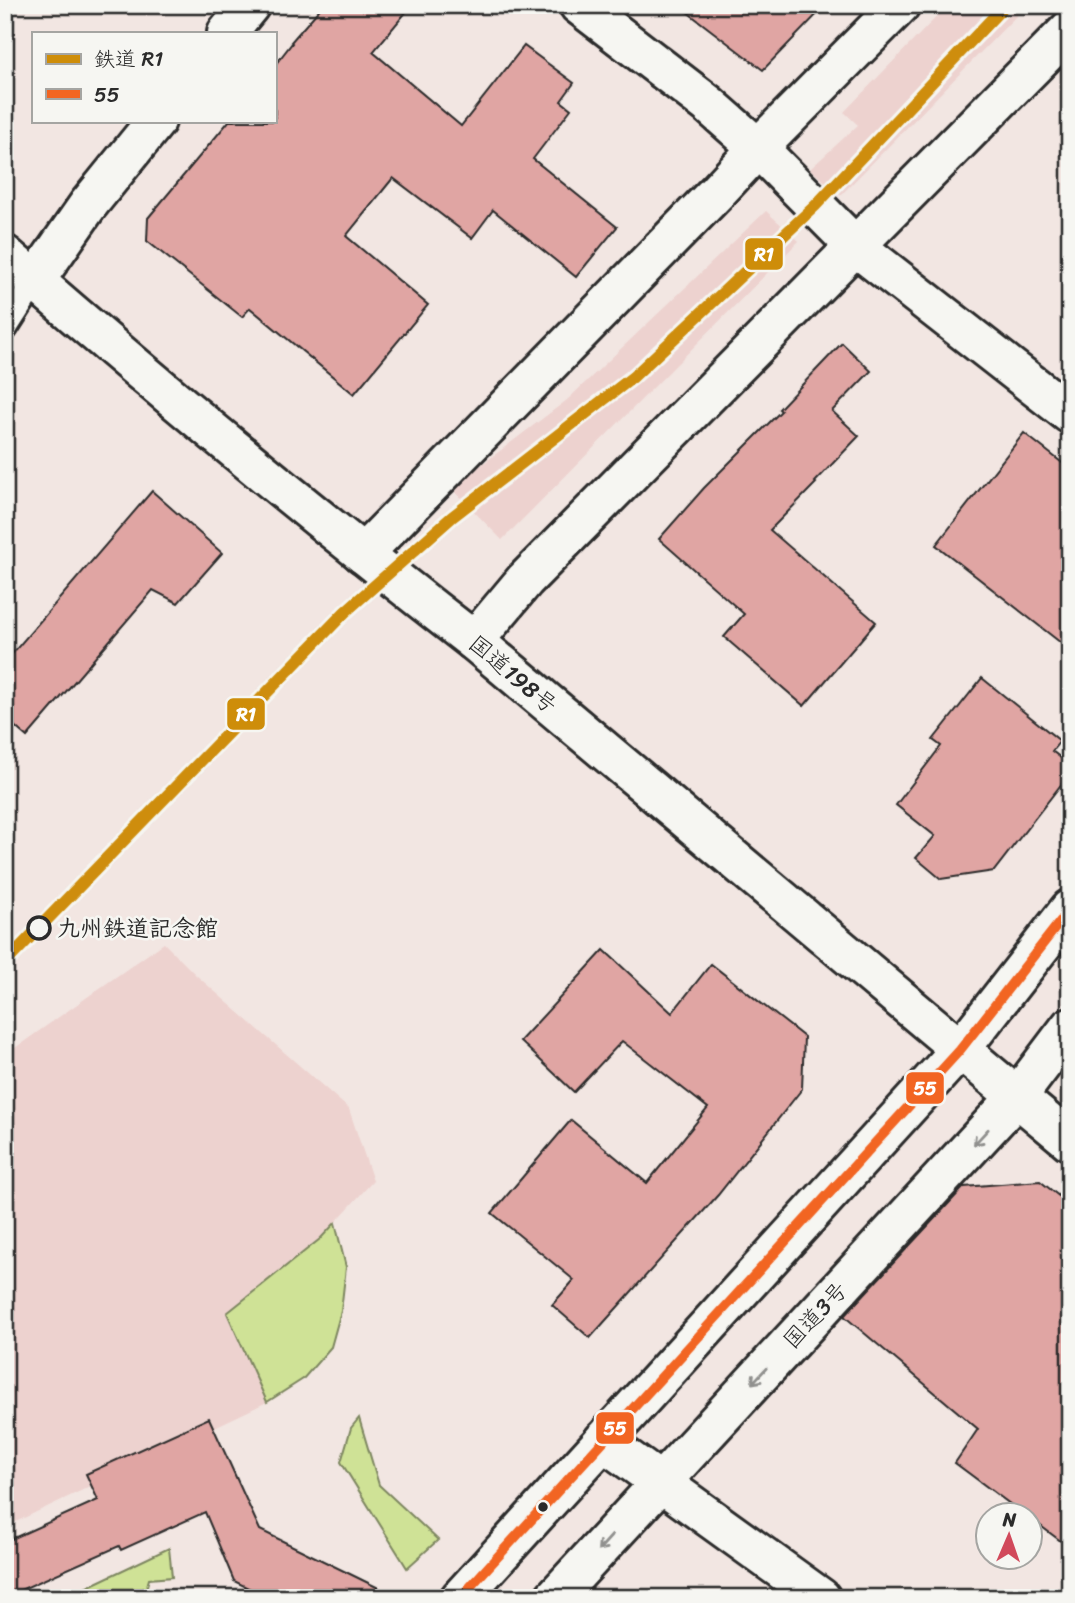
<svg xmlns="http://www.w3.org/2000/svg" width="1075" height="1603" font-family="Sriracha,'Klee One',sans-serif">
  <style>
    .built { fill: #edd2cf }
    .green { fill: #cfe296; stroke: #7d8660; stroke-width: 2 }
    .building { fill: #e0a5a3; stroke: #2b2b2b; stroke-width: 2 }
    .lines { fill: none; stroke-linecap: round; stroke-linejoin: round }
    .service-casing { stroke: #2b2b2b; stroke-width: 30 }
    .minor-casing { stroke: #2b2b2b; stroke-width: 44 }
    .tertiary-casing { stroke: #2b2b2b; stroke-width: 44 }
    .primary-casing { stroke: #2b2b2b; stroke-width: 44 }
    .trunk-casing { stroke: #2b2b2b; stroke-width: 44 }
    .service { stroke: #f6f6f2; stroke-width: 24 }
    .minor { stroke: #f6f6f2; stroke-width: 38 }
    .tertiary { stroke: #f6f6f2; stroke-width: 38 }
    .primary { stroke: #f6f6f2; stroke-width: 38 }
    .trunk { stroke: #f6f6f2; stroke-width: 38 }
    .rail-casing { stroke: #2b2b2b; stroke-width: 8 }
    .rail { stroke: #f6f6f2; stroke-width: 5; stroke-dasharray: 16; stroke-linecap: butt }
    .bus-1-casing { stroke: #f6f6f2; stroke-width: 16 }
    .bus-1 { stroke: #f26522; stroke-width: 10 }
    .rail-1-casing { stroke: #f6f6f2; stroke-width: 18 }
    .rail-1 { stroke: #ce8d09; stroke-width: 12 }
    .oneway { stroke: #90908e }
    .stop-dot { fill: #f6f6f2; stroke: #2b2b2b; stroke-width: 3.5 }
    .bus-dot { fill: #2b2b2b; stroke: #f6f6f2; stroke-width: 2.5 }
    .labels { text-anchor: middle; stroke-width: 5; stroke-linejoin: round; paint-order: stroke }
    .street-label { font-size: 23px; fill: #2b2b2b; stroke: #f6f6f2 }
    .stop-label { font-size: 23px; font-weight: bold; fill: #2b2b2b; stroke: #f6f6f2; text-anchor: start }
    .line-badge { stroke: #f6f6f2; stroke-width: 2.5 }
    .badge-label { font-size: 19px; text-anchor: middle; font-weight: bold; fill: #fff }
  </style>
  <rect width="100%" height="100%" fill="#f2e6e2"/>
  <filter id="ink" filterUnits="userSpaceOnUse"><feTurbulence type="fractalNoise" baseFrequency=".0143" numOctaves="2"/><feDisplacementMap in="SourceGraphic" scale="14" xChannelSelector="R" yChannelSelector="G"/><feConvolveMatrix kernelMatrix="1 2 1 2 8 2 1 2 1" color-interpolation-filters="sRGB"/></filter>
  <g filter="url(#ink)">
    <!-- built -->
    <path class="built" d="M948,5H1027L841,195L810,169L858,125L844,112Z
      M766,211L799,241L502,540L451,488L567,400Z
      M164,943L196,975L349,1109L373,1181L320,1239L228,1313L267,1402L5,1527V1055Z"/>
    <!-- green -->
    <path class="green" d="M335,1223L346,1267L341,1311L331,1347L303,1379L267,1402L227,1313L320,1239Z
      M359,1418L379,1485L438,1540L407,1568L341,1462L351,1428Z
      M169,1548L172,1577L149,1579L147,1586L130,1598H64Z"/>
    <!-- building -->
    <path class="building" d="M323,5H412L373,52L461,126L524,46L574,83L561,101L571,109L533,159L617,227L576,277L493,210L472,238L393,178L346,236L428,305L354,394L250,308L242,317L147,241L148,218L229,121H275V65L292,43L291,42Z
      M678,5H826L763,70Z
      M842,343L871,371L832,411L859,436L815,482L816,483L770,530L876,622L804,706L724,637L744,614L659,539L704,488L781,411L779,409Z
      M1024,433L1070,469V650L936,545Z
      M152,491L222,553L178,603L153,590L27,737L5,718V662Z
      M982,678L1060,741L1052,751L1070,765V773L994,871L941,879L916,858L935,836L896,805L941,746L933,740Z
      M604,950L672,1013L711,964L804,1037L802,1089L718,1195L590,1338L552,1305L574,1280L492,1213L571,1120L647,1183L708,1108L622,1041L574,1092L520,1041Z
      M1040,1181L1070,1205V1548L1030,1518V1516H1026L955,1463L978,1429L844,1316L964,1187Z
      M209,1418L260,1530L399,1598H269L234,1581L205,1512L121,1550L119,1546L5,1597V1542L98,1500L86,1474Z"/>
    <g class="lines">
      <defs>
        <path id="service" d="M5,328L35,281"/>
        <path id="minor" d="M363,554L717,192L758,148
          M474,641L525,580L1070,29
          M603,1441L821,1598"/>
        <path id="tertiary" d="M579,5L708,104L758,148L855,246L1070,414
          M227,33L250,5
          M758,148L900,5
          M35,281L88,205L156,121"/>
        <path id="primary" d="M1017,1097L1070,1141"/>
        <path id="trunk" d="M5,255C158,388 314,517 474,641L1017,1097
          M460,1598L960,1050L1070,909
          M554,1598L1017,1097L1070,1027"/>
      </defs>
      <!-- service casing -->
      <use href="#service" class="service-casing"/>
      <!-- minor casing -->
      <use href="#minor" class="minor-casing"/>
      <!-- tertiary casing -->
      <use href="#tertiary" class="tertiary-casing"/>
      <!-- primary casing -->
      <use href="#primary" class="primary-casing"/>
      <!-- trunk casing -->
      <use href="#trunk" class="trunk-casing"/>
      <!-- service -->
      <use href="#service" class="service"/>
      <!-- minor -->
      <use href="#minor" class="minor"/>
      <!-- tertiary -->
      <use href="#tertiary" class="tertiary"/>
      <!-- primary -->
      <use href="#primary" class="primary"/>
      <!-- trunk -->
      <use href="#trunk" class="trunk"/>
      <defs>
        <path id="rail" d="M5,963L43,925"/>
      </defs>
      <!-- rail casing -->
      <use href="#rail" class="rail-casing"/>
      <!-- rail -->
      <use href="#rail" class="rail"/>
      <defs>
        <path id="bus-1" d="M460,1598L960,1050L1070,909"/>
      </defs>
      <!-- bus-1 casing -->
      <use href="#bus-1" class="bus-1-casing"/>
      <!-- bus-1 -->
      <use href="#bus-1" class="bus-1"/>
      <defs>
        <path id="rail-1" d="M5,963L345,612L452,517L633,377L815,206L1005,5"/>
      </defs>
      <!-- rail-1 casing -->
      <use href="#rail-1" class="rail-1-casing"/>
      <!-- rail-1 -->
      <use href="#rail-1" class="rail-1"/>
    </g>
    <!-- one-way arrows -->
    <defs><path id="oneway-shaft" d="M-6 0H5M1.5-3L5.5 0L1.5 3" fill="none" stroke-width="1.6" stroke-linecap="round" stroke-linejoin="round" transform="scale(1.75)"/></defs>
    <g class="oneway">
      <use href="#oneway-shaft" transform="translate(981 1137) rotate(133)"/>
      <use href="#oneway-shaft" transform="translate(759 1376) rotate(133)"/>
      <use href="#oneway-shaft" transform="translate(605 1543) rotate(132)"/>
    </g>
  </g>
  <!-- markers -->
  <circle class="stop-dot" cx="39" cy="928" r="11"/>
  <circle class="bus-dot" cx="543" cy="1507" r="6"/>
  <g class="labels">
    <!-- street labels -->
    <g class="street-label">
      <text transform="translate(513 674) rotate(40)" y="8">国道198号</text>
      <text transform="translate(815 1315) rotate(-47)" y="8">国道3号</text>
    </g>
    <!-- stop labels -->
    <g class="stop-label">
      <text x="57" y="936">九州鉄道記念館</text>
    </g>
  </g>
  <g class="line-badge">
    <rect x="744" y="237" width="40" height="34" rx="7" fill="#ce8d09"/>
    <rect x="226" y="697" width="40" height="34" rx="7" fill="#ce8d09"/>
    <rect x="905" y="1071" width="40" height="34" rx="7" fill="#f26522"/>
    <rect x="595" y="1411" width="40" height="34" rx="7" fill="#f26522"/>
  </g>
  <g class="badge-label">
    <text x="764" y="261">R1</text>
    <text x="246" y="721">R1</text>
    <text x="925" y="1095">55</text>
    <text x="615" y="1435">55</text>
  </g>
  <!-- margin -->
  <rect width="1075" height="1603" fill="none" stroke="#f6f6f2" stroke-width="28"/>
  <rect x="14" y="14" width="1047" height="1575" fill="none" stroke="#2b2b2b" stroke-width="2.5" filter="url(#ink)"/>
  <!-- legend -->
  <rect x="32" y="32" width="245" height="91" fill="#f6f6f2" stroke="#a5a5a2" stroke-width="2"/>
  <rect x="46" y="54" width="35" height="10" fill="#ce8d09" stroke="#a5a5a2" stroke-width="2"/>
  <text x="94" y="66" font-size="21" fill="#2b2b2b">鉄道 R1</text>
  <rect x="46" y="89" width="35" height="10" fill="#f26522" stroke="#a5a5a2" stroke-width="2"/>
  <text x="94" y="102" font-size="21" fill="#2b2b2b">55</text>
  <!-- north arrow -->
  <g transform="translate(1009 1536) rotate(2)"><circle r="33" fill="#f6f6f2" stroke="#a5a5a2" stroke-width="2"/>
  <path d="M0-5L12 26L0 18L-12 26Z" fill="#d1495b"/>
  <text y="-10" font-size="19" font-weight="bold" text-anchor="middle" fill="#2b2b2b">N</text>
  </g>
</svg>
